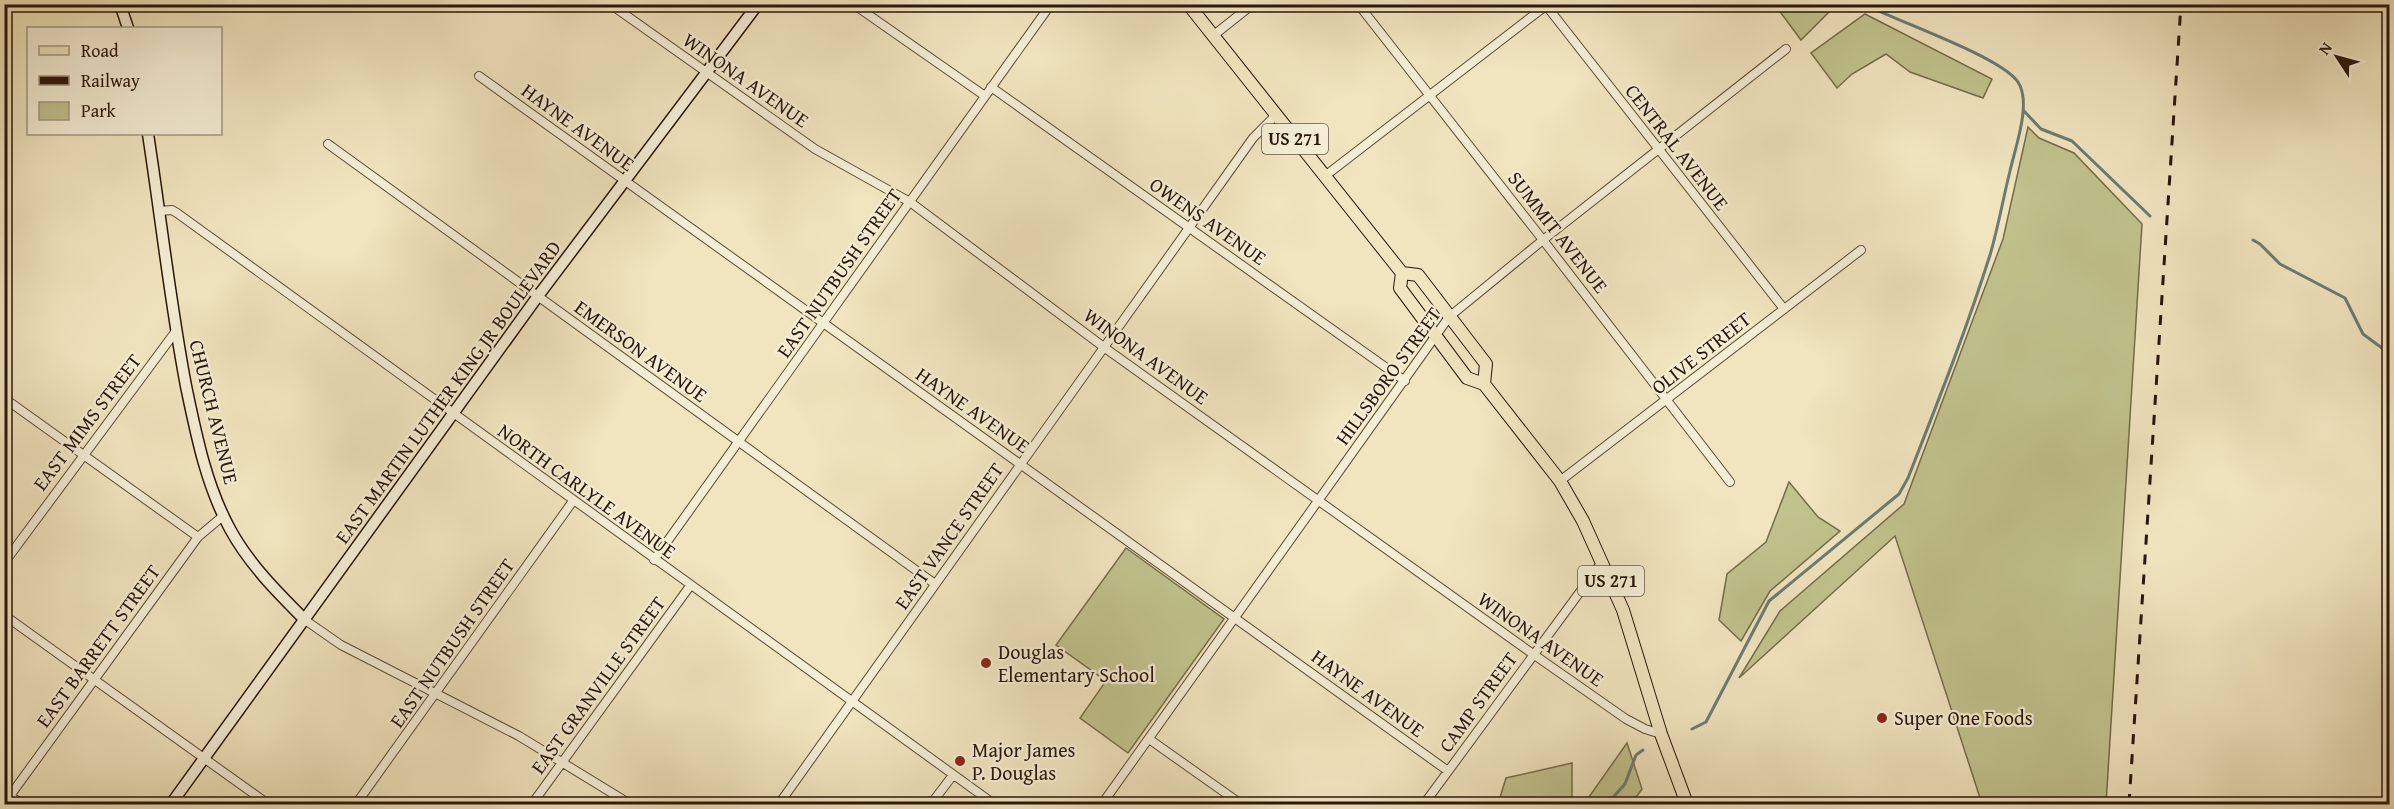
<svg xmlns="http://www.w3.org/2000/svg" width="2394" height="809" font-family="'Gentium Book Plus',serif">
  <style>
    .green { fill: #c1c28d; stroke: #756c4a; stroke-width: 1.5 }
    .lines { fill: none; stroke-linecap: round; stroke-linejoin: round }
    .stream { stroke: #6d7b70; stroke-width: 3 }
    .minor-casing { stroke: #5b4a36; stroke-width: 10 }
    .secondary-casing { stroke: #291608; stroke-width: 13 }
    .primary-casing { stroke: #291608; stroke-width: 14 }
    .minor { stroke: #f5eed5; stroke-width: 8 }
    .secondary { stroke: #f5eed5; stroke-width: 10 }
    .primary { stroke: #f0e5bf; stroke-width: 12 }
    .rail { stroke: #291608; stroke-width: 3; stroke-dasharray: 10 10; stroke-linecap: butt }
    .poi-dot { fill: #8f2418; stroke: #f5eed5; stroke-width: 2 }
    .labels { text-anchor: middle; stroke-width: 4.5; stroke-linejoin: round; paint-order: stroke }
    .shield { fill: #f5eed5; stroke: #665746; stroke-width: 1.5 }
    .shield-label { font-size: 18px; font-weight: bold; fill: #291608 }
    .street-label { font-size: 20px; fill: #291608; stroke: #f5eed5 }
    .poi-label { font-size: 20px; fill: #291608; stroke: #f5eed5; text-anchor: start }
  </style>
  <rect width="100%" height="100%" fill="#f0e5bf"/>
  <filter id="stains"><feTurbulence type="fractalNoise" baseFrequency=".00333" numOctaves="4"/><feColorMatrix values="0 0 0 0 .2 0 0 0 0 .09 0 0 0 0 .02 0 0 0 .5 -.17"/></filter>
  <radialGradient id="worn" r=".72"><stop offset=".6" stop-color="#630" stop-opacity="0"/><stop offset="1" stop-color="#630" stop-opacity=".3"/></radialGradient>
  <!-- green -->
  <path class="green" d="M1775,5H1836L1801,40Z
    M1865,14L1992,79L1983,98L1910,72L1886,54L1852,74L1837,88L1811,53Z
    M2028,127L2039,138L2074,153L2142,224L2106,804H1982L1895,536L1739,678L1780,611L1904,504L2003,239Z
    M1789,482L1818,517L1840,531L1770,591L1741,641L1719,620L1727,574L1766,542Z
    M1126,548L1224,619L1128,753L1080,718L1106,681L1056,645Z
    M1627,743L1642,789L1631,804H1584Z
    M1572,763V804H1498L1506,778Z"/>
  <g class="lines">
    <!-- stream -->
    <path class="stream" d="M2024,111L2041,129L2072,141L2150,216
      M2253,240L2260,244L2280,264L2345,298L2363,334L2390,354
      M1692,729L1706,722L1769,601L1899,494L1908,478C1937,404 1966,331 1990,255C1998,228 2003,199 2010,171C2015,148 2032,103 2018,82C2000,56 1898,22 1864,4
      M1607,804L1625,784L1636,755L1643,750"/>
    <defs>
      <path id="minor" d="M610,4L815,149L910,202L1105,348L1533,654L1626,719L1645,729L1661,734
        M853,4L985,96
        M1358,4L1543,240L1730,482
        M1545,4L1784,309
        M1214,35L1253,4
        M479,76L1448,771
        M991,87L1405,381
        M328,144L935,584
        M1325,176L1548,4
        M160,211L172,210L177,213L994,804
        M4,398L198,537
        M1560,481L1861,250
        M654,560L1051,4
        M4,563L176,331
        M4,615L268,804
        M305,620L341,645L519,736L630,804
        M1149,739L1241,804
        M4,792L22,804
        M4,804L198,537L223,516
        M356,804L573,501
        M532,804L690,586
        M779,804L1253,138L1276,115
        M931,804L953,775
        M1102,804L1449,317L1543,240L1786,49
        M1424,804L1602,562"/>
      <path id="secondary" d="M120,4L128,28
        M148,134C161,218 170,302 186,386C196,434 206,485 230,529C249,564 277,592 305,620
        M171,804L538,296L758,4"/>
      <path id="primary" d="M1188,4L1402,273L1418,275L1486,364L1484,384
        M1402,273L1400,288L1467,378L1484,384L1560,481L1583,521L1623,610L1661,734L1687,804"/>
    </defs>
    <!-- minor casing -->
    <use href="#minor" class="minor-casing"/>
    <!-- secondary casing -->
    <use href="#secondary" class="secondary-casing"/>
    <!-- primary casing -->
    <use href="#primary" class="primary-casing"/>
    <!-- minor -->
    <use href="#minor" class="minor"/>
    <!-- secondary -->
    <use href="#secondary" class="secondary"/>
    <!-- primary -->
    <use href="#primary" class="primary"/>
    <!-- rail -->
    <path class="rail" d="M2129,804L2181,4"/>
  </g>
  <!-- markers -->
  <g class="poi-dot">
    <circle cx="986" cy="663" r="6"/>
    <circle cx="1882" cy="718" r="6"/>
    <circle cx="960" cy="761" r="6"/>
  </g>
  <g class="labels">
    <!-- shield labels -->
    <g class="shield">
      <rect x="1262" y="124" width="66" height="30" rx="4.5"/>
      <rect x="1578" y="566" width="66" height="30" rx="4.5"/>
    </g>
    <g class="shield-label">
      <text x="1295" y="145">US 271</text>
      <text x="1611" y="587">US 271</text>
    </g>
    <!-- street labels -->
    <g class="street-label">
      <text transform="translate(746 80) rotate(35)" y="7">WINONA AVENUE</text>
      <text transform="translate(578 127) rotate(36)" y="7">HAYNE AVENUE</text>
      <text transform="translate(1677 147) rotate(52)" y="7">CENTRAL AVENUE</text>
      <text transform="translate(1208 221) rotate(35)" y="7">OWENS AVENUE</text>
      <text transform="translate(1558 232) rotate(52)" y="7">SUMMIT AVENUE</text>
      <text transform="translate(839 273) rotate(-55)" y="7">EAST NUTBUSH STREET</text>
      <text transform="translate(641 351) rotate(36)" y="7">EMERSON AVENUE</text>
      <text transform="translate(1701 353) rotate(-38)" y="7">OLIVE STREET</text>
      <text transform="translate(1146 356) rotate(36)" y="7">WINONA AVENUE</text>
      <text transform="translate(1388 376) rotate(-54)" y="7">HILLSBORO STREET</text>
      <text transform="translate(448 392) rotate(-54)" y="7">EAST MARTIN LUTHER KING JR BOULEVARD</text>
      <text transform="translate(973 410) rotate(35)" y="7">HAYNE AVENUE</text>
      <text transform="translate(214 412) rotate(76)" y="7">CHURCH AVENUE</text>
      <text transform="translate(87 422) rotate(-53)" y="7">EAST MIMS STREET</text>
      <text transform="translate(587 491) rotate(36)" y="7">NORTH CARLYLE AVENUE</text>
      <text transform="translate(949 536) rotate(-55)" y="7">EAST VANCE STREET</text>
      <text transform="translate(1541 639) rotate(35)" y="7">WINONA AVENUE</text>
      <text transform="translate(452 643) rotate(-55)" y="7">EAST NUTBUSH STREET</text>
      <text transform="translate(98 646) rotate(-54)" y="7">EAST BARRETT STREET</text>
      <text transform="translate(598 685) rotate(-54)" y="7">EAST GRANVILLE STREET</text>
      <text transform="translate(1368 693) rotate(36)" y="7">HAYNE AVENUE</text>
      <text transform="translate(1478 702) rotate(-54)" y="7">CAMP STREET</text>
    </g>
    <!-- poi labels -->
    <g class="poi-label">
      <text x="998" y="659">Douglas<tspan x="998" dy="23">Elementary School</tspan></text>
      <text x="1894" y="725">Super One Foods</text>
      <text x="972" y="757">Major James<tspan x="972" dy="23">P. Douglas</tspan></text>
    </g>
  </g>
  <!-- margin -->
  <rect width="2394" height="809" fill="none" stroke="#f0e5bf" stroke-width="24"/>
  <rect x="6" y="6" width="2382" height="797" fill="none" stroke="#291608" stroke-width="3"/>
  <rect x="12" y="12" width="2370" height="785" fill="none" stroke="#291608" stroke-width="1.5"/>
  <!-- legend -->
  <rect x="27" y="27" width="195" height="108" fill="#f5eed5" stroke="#a39883" stroke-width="1.5"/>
  <rect x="39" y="46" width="30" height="9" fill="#f0e5bf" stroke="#a39883" stroke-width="1.5"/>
  <text x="81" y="57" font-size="18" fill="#291608">Road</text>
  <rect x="39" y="76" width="30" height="9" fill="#291608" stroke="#a39883" stroke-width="1.5"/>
  <text x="81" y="87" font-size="18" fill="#291608">Railway</text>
  <rect x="39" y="102" width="30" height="18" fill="#c1c28d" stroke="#a39883" stroke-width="1.5"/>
  <text x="81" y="117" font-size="18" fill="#291608">Park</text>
  <!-- north arrow -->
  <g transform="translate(2337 57) rotate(306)" stroke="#f5eed5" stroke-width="4.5" paint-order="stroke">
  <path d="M0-4.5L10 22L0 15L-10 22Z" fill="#291608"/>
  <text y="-9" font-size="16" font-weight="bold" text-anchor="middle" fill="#291608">N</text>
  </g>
  <rect width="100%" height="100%" filter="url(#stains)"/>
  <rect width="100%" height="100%" fill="url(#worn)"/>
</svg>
